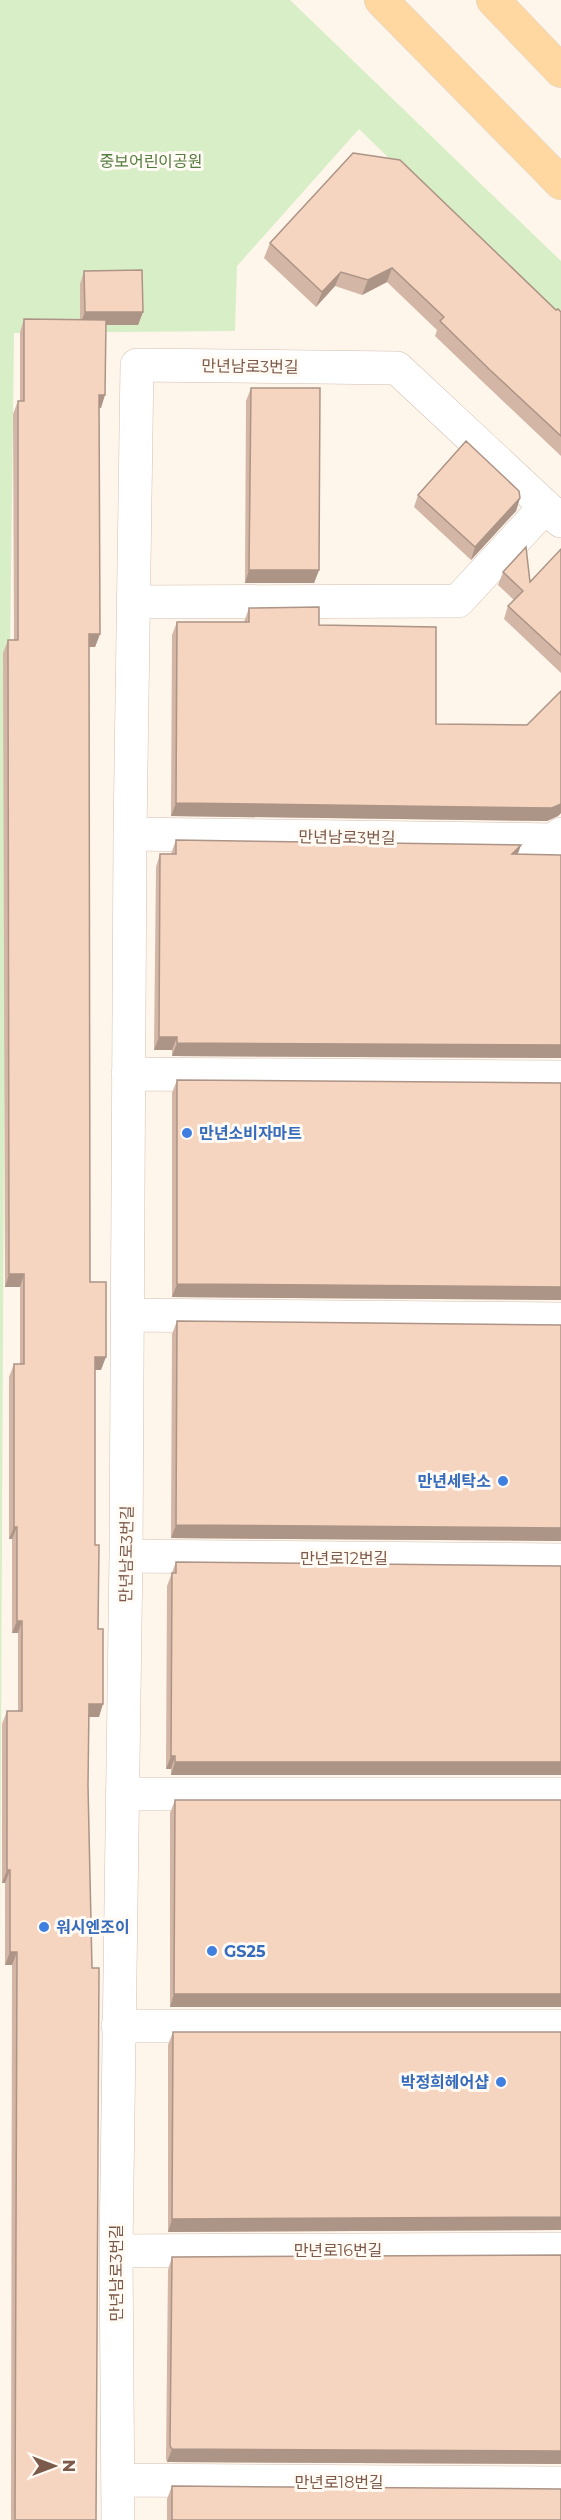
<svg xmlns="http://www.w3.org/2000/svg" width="561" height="2520" font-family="Montserrat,'Noto Sans KR',sans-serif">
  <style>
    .green { fill: #d8eec7 }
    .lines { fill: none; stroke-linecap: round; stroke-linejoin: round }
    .minor-casing { stroke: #d4bfb1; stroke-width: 34 }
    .primary-casing { stroke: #ddd4d0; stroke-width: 34 }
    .minor { stroke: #fff; stroke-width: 33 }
    .primary { stroke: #ffd8a1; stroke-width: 33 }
    .wall { fill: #d3b6a5 }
    .shaded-wall { fill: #ac9486 }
    .building { fill: #f5d4c0; stroke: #ac9486; stroke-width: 1.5 }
    .shop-dot { fill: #3f7fe0; stroke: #fffaf3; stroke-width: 2 }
    .labels { text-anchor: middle; stroke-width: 6; stroke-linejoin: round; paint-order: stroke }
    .park-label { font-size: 16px; fill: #537c3f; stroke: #fffaf3 }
    .street-label { font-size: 16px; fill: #7c5a4b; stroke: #fffaf3 }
    .shop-label { font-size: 16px; font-weight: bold; fill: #366cbe; stroke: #fffaf3; text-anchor: start }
  </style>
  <rect width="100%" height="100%" fill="#fef6eb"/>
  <!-- green -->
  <path class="green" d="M0,0H290L561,261V326L359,129L237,266L235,331L14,333L4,1133L0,1954Z"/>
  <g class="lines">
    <defs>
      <path id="minor" d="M133,602L458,601L545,507
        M130,834L555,840L561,834
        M128,1074L561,1077
        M128,1315L561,1319
        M126,1556L561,1560
        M122,1794H561
        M118,2026H561
        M116,2251L561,2249
        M118,2480L561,2483
        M118,2520L116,2251L126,1556L130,834L137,365L397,368L561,521"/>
      <path id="primary" d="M381,0L561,183
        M493,0L561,71"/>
    </defs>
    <!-- minor casing -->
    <use href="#minor" class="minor-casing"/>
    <!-- primary casing -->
    <use href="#primary" class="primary-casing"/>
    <!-- minor -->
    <use href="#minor" class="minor"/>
    <!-- primary -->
    <use href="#primary" class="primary"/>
  </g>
  <!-- wall -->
  <path class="wall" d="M353,153L556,310L561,312V456L485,384L435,336L437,330L387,282L362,295L335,286L316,307L264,258L270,243Z
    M84,271L143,312L138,325H106L101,408H99L100,634L95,647H89L90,1282L101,1370H95V1545L98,1629L99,1717H88V1786L96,2520H11L12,1965H5V1883H2V1724L7,1711H18V1633H12V1539H9V1377L14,1364H20V1287H5L3,653L8,640H14L13,414L18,401H20V332L24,319H80V284Z
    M251,388L319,570L314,583H245L246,401Z
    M418,495L520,498L516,511L471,560L414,507Z
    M561,549V673L504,619L508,606L514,600L498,585L503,572L530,582Z
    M249,608L319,625L436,724L527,725L561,691V813L558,816L547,821L171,816L172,635L177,622H244Z
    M176,840L521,845L518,854L561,855V1058L172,1056V1050H154L156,867L160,854H171Z
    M177,1080L561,1083V1300L172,1297V1093Z
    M177,1321L561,1325V1541L171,1538L172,1334Z
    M176,1562L561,1775H171V1769H166L167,1586Z
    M175,1800L561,2007H170V1813Z
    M173,2032H561V2230L168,2232V2045Z
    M561,2255V2464L167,2462L166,2459L168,2270L172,2257Z
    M172,2486L561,2520H167V2499Z"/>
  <!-- shaded-wall -->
  <path class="shaded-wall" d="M392,268L387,282L362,295L368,280Z
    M341,272L335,286L316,307L322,292Z
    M85,312H143L138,325H80Z
    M99,395H105L101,408H95Z
    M520,498L516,511L471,560L475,547Z
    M249,570H319L314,583H245Z
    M89,634H100L95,647H85Z
    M176,803L561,804V813L558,816L547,821L171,816Z
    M521,845L516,858L512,854Z
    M159,1037H177L172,1050H154Z
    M177,1043L561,1045V1058L172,1056Z
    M9,1274H24L20,1287H5Z
    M177,1284L561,1287V1300L172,1297Z
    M95,1357H106L101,1370H90Z
    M176,1525L561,1528V1541L171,1538Z
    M14,1527H17L12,1539H9Z
    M17,1621H22L18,1633H12Z
    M89,1704H103L99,1717H84Z
    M171,1756H175L171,1769H166Z
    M175,1762H561V1775H171Z
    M7,1870H10L5,1883H2Z
    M10,1952H17L12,1965H5Z
    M174,1994H561V2007H170Z
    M561,2217V2230L168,2232L172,2219Z
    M172,2449L561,2451V2464L167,2462Z"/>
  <!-- building -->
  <path class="building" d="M353,153L400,160L556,310L558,309L561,312V436L490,370L440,321L444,317L392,268L368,280L341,272L322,292L270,243Z
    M142,270L143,312H85L84,271Z
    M24,319L106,320L105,395H99L100,634H89L90,1282H106V1357H95V1545H99L98,1629H103V1704H89L88,1786L92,1968H99L96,2520H15L17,1952H10V1870H7V1711H22V1621H17V1527H14V1364H24V1274H9L8,640H18V401H24Z
    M251,388H320L319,570H249Z
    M466,441L519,491L520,498L475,547L418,495Z
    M526,547L530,582L561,549V655L508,606L523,591L503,572Z
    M319,607V625L436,627V724L527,725L561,691V804L552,808L176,803L177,622H249V608Z
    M176,840L521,845L512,854L561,855V1045L177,1043V1037H159L160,854H176Z
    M177,1080L561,1083V1287L177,1284Z
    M177,1321L561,1325V1528L176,1525Z
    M176,1562L561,1566V1762H175V1756H171L172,1573H176Z
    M175,1800H561V1994H174Z
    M173,2032H561V2217L172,2219Z
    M561,2255V2451L172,2449L170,2446L172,2257Z
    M172,2486L561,2489V2520H172Z"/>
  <!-- markers -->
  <g class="shop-dot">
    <circle cx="187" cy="1133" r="6"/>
    <circle cx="503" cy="1481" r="6"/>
    <circle cx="44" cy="1927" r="6"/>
    <circle cx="212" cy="1951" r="6"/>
    <circle cx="501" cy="2082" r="6"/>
  </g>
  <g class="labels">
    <!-- park labels -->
    <g class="park-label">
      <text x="151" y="167">중보어린이공원</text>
    </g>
    <!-- street labels -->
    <g class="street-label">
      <text transform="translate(250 366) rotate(1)" y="6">만년남로3번길</text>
      <text transform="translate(347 837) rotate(1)" y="6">만년남로3번길</text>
      <text transform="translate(126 1554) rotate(-89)" y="6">만년남로3번길</text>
      <text x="344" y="1564">만년로12번길</text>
      <text x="338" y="2256">만년로16번길</text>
      <text transform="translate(116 2273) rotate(-90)" y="6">만년남로3번길</text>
      <text x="339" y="2488">만년로18번길</text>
    </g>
    <!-- shop labels -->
    <g class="shop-label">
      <text x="199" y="1139">만년소비자마트</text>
      <text x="491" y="1487" text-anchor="end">만년세탁소</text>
      <text x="56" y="1933">워시엔조이</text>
      <text x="224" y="1957">GS25</text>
      <text x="489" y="2088" text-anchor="end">박정희헤어샵</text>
    </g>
  </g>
  <!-- north arrow -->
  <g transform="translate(54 2466) rotate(90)" stroke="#fffaf3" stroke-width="4.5" paint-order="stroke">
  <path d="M0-4.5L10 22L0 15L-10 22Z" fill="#7c5a4b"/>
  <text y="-9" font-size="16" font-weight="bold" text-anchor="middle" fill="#7c5a4b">N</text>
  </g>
</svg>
